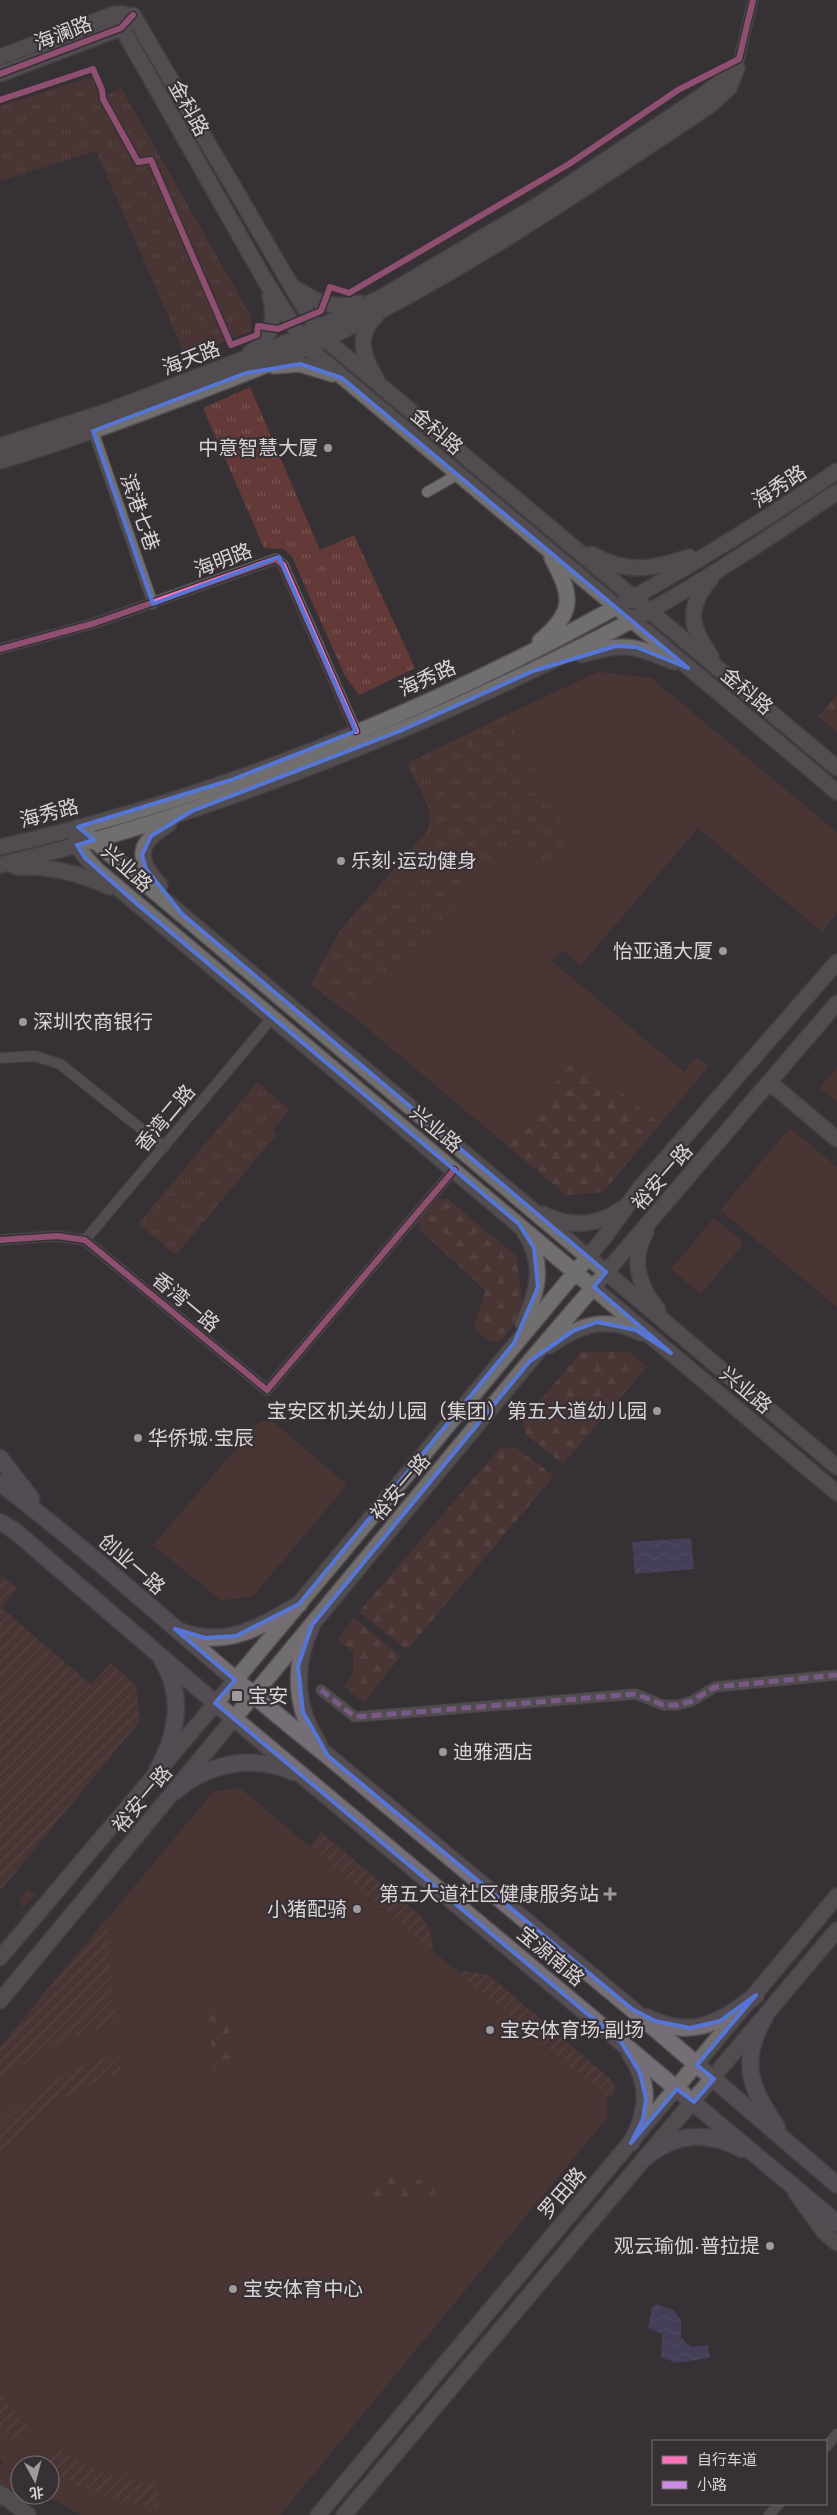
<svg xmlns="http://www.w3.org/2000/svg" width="837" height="2515" font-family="Jost,'Noto Sans SC',sans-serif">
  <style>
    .grass { fill: #633a37 }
    .forest { fill: url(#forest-firs) }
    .park { fill: url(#park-tufts) }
    .garden { fill: url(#garden-furrows) }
    .water { fill: url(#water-waves) }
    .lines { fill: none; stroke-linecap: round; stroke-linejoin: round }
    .street-casing { stroke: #524e50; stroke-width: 12 }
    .secondary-casing { stroke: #524e50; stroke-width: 18 }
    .primary-casing { stroke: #524e50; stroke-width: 19 }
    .street { stroke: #716e70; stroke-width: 10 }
    .secondary { stroke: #716e70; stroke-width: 15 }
    .primary { stroke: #756e76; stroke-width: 16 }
    .quiet { stroke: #ca8be6; stroke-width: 5; stroke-dasharray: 10 5; stroke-linecap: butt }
    .cycleway-casing { stroke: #373035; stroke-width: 9 }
    .cycleway { stroke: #fb73b8; stroke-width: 6 }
    .marked { fill: none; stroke: #5576d7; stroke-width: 4; stroke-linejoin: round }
    .poi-dot { fill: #9f9a9d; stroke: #373035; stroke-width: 2 }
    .labels { text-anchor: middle; stroke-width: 4.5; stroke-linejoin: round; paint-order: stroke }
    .street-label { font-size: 20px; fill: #d7d3d6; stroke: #373035 }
    .poi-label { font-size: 20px; fill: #d7d3d6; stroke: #373035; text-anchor: start }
  </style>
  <defs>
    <pattern id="forest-firs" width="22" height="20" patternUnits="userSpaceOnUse" patternTransform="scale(1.25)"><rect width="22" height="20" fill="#633a37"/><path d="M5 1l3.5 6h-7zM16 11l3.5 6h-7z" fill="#795653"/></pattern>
    <pattern id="park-tufts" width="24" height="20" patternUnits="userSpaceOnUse" patternTransform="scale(1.25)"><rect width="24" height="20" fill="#633a37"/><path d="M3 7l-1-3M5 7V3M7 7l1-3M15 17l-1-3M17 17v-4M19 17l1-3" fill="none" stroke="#795653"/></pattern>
    <pattern id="garden-furrows" width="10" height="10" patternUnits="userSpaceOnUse" patternTransform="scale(1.25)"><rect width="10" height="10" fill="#633a37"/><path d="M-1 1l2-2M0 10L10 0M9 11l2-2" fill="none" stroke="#795653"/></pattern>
    <pattern id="water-waves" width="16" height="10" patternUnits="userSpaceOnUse" patternTransform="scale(1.25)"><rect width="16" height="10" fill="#554e82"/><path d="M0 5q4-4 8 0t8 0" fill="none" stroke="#6d6793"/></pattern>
  </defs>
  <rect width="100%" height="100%" fill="#363134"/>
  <!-- grass -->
  <path class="grass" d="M598,672L651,678L837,832V913L822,932L698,828L581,965L563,950L552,961L684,1072L696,1057L709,1066L603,1192L566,1195L354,1017L511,842L569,836L506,715Z
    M837,1067V1102L820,1088Z
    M790,1128L837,1167V1307L720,1210Z
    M714,1218L744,1243L701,1294L671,1269Z
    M272,1421L347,1485L252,1597L221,1600L153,1545L259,1422Z
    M240,1788L606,2097L607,2118L280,2515H81L45,2495H50V2465H20V2484L0,2508V2466L3,2462L0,2459V2047L214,1791Z
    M28,1890L36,1894L23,1907L19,1900Z"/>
  <!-- forest -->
  <path class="forest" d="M837,695V732L818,716Z
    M577,1057L660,1124L603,1192L566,1195L506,1145Z
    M438,1199H448L517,1257L523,1313L501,1341L492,1342L475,1330C474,1312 484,1309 484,1289L421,1231L417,1221Z
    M581,1352H629L647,1367L563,1464L526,1435L523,1421Z
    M515,1447L554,1476L407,1650L359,1612L499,1449Z
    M354,1618L401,1656L364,1703L344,1686L353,1674V1652L337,1640Z
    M213,2000L227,2011L230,2036L239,2052L221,2072L215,2071L207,2013Z
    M385,2174L400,2181L426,2180L442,2194L371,2201L369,2195Z"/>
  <!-- park -->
  <path class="park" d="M94,76L104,97L121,88L251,316V331L186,357L96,151L0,181V106Z
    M250,387L320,550L354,535L415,668L359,695L345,676L292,557L284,549L264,548L203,408Z
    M506,715L569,835L541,869L511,843L354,1017L311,985L338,933L427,831C437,804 414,787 408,763Z
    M257,1082L290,1110L272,1131L276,1135L176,1255L138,1224Z"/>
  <!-- garden -->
  <path class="garden" d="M0,1574L17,1588L2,1608L91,1685L111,1663L136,1686L140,1721L0,1891Z
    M321,1832L423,1918L431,1933L433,1951L310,1847Z
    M106,1919L116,2023C73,2035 33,2052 0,2082V2047Z
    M465,1971L489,1975L610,2079L614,2083L615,2094L611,2097H606L460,1974Z
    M120,2053L121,2073C68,2091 31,2112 0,2161V2125C36,2086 70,2069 120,2053Z
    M0,2390L15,2412L28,2424L12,2443L0,2430Z
    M58,2449C88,2469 120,2481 156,2484L159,2508C120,2504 83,2492 50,2470V2465H44Z"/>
  <!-- water -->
  <path class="water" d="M691,1538L694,1569L635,1574L632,1542Z
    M656,2304L674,2310L681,2321V2337L687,2344L692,2347L708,2345L710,2358L676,2363L661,2357L662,2334L648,2328L652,2308Z"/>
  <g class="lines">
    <defs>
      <path id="street" d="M737,68L753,0
        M93,431L153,604
        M427,492L457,475
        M0,649L95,623L276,559L283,565L356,731
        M0,1058L35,1056L60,1064L164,1147
        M0,1240L57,1236L85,1240L267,1390L454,1170
        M85,1240L272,1018
        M321,1690L355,1717L636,1694L663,1705H678L692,1701L715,1687L837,1675
        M826,2447L837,2434
        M769,2515L779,2504"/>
      <path id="secondary" d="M114,14L266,282L307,347L837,792
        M133,15L309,316L325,339L837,768
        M0,57L114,14H124
        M0,74L121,28L127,21
        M295,288C316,302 333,310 359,303
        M250,353C271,337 277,322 270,296
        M274,366L300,364L332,374
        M376,378C362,356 356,335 376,316
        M0,446L108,411L288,342L382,297L541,203L702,96L734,71
        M0,461C68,441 134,416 200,391C243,374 285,359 326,339C460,273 585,189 709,106L729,88L737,68
        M591,554C628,574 650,570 689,557
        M540,641C576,611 572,596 552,558
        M582,655C623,641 635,646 674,662
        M711,656C689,625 686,608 712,577
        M78,827C74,847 84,857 98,871L837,1493
        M78,827L837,1467
        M0,847C297,780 586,642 837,471
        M0,865C157,827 307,773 454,707C520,677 586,646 649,611C714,575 776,533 837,492
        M16,867C51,866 78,873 110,887
        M160,885C135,858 137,843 169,824
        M769,1082L837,1139
        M543,1214C570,1228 599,1226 623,1208
        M646,1232C630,1259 639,1287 658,1310
        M523,1324C537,1293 546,1265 525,1233
        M549,1346C578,1325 607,1315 641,1333
        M0,1958L253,1659L603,1239L640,1188L837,962
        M0,2001L530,1361L837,1003
        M796,2193L824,2232L837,2243
        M0,2493L28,2515
        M318,2515L837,1896
        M344,2515L837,1930"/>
      <path id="primary" d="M0,1458L31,1498
        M0,1483C113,1569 216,1668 328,1756L632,2009L837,2185
        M0,1522L15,1531L200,1690L837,2223
        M312,1625C293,1665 294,1707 319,1744
        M180,1631C224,1649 262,1627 299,1604
        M157,1770C177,1735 185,1697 162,1660
        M176,1791C208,1763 253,1754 293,1772
        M647,2017C690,2040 721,2023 756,1995
        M765,2017C739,2061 750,2088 777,2127
        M630,2054C651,2084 648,2112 631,2143
        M645,2158C677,2132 706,2131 742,2149"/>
    </defs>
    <!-- street casing -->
    <use href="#street" class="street-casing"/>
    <!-- secondary casing -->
    <use href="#secondary" class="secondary-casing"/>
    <!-- primary casing -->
    <use href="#primary" class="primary-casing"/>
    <!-- street -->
    <use href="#street" class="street"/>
    <!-- secondary -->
    <use href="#secondary" class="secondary"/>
    <!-- primary -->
    <use href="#primary" class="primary"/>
    <!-- quiet -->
    <path class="quiet" d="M321,1690L355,1717L636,1694L663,1705H678L692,1701L715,1687L837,1675"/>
    <defs>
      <path id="cycleway" d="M0,74L121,28L133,15
        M0,100L93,69L102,90L103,99L138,162L151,160L231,345L257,335L258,326L278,329L321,311L330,287L349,293L569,164L678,90L739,59L753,0
        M0,649L95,623L276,559L283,565L356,731
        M0,1240L57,1236L85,1240L267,1390L454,1170"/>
    </defs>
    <!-- cycleway casing -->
    <use href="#cycleway" class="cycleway-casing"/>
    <!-- cycleway -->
    <use href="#cycleway" class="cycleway"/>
  </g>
  <!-- marked area -->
  <path d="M0 0H837V2515H0ZM300,364L342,378L688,668L636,647L616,646L533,671L400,731L192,811L151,836L142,855L146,869L182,914L606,1272L594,1287L671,1353L636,1330L597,1322L573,1331L530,1361L312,1625L298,1666L303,1712L328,1756L632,2009L655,2021L690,2028L720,2021L756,1995L697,2065L714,2079L694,2102L677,2089L631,2143L643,2119L646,2099L640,2073L621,2042L215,1703L235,1680L175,1629L205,1638L236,1636L299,1604L514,1343L538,1287L534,1248L519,1224L137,904L85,858L77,845L94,840L78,827L231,780L356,731L279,557L153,604L93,431L246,373Z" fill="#363134" fill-opacity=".55" fill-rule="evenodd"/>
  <path class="marked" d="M300,364L342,378L688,668L636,647L616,646L533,671L400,731L192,811L151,836L142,855L146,869L182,914L606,1272L594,1287L671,1353L636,1330L597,1322L573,1331L530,1361L312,1625L298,1666L303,1712L328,1756L632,2009L655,2021L690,2028L720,2021L756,1995L697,2065L714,2079L694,2102L677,2089L631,2143L643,2119L646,2099L640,2073L621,2042L215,1703L235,1680L175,1629L205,1638L236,1636L299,1604L514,1343L538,1287L534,1248L519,1224L137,904L85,858L77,845L94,840L78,827L231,780L356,731L279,557L153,604L93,431L246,373Z"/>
  <!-- markers -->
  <g class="poi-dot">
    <circle cx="328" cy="448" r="5"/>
    <circle cx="341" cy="861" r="5"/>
    <circle cx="723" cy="951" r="5"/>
    <circle cx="23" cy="1022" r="5"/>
    <circle cx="657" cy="1411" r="5"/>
    <circle cx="138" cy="1438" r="5"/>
    <rect x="231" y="1690" width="12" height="12" rx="2.5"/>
    <circle cx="443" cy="1752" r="5"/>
    <path d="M607.5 1886.5h5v5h5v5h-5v5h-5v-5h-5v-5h5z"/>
    <circle cx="357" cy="1909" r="5"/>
    <circle cx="490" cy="2030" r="5"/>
    <circle cx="770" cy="2246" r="5"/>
    <circle cx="233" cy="2289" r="5"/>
  </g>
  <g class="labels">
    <!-- street labels -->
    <g class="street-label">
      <text transform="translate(63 33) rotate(-21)" y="7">海澜路</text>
      <text transform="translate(189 108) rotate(61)" y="7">金科路</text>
      <text transform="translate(191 358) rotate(-21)" y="7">海天路</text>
      <text transform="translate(437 431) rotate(40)" y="7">金科路</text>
      <text transform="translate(779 486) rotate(-33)" y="7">海秀路</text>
      <text transform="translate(140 512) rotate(71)" y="7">滨港七巷</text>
      <text transform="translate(223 560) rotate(-21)" y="7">海明路</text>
      <text transform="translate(427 678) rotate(-24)" y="7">海秀路</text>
      <text transform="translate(747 691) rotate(40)" y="7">金科路</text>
      <text transform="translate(49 813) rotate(-15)" y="7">海秀路</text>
      <text transform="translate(127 868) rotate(42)" y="7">兴业路</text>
      <text transform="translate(165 1118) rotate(-50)" y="7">香湾二路</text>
      <text transform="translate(436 1129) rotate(40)" y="7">兴业路</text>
      <text transform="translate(662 1177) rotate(-49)" y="7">裕安一路</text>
      <text transform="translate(186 1302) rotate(40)" y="7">香湾一路</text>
      <text transform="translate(746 1390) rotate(40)" y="7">兴业路</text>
      <text transform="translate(400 1487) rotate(-50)" y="7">裕安一路</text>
      <text transform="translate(132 1564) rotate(41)" y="7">创业一路</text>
      <text transform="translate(142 1799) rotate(-50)" y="7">裕安一路</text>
      <text transform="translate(551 1956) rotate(40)" y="7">宝源南路</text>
      <text transform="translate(562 2193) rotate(-49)" y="7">罗田路</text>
    </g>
    <!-- poi labels -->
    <g class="poi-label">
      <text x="318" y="455" text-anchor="end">中意智慧大厦</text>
      <text x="351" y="868">乐刻·运动健身</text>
      <text x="713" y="958" text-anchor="end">怡亚通大厦</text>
      <text x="33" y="1029">深圳农商银行</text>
      <text x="647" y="1418" text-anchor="end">宝安区机关幼儿园（集团）第五大道幼儿园</text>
      <text x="148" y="1445">华侨城·宝辰</text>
      <text x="248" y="1703">宝安</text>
      <text x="453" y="1759">迪雅酒店</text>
      <text x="599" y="1901" text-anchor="end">第五大道社区健康服务站</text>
      <text x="347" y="1916" text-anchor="end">小猪配骑</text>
      <text x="500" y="2037">宝安体育场-副场</text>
      <text x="760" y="2253" text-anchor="end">观云瑜伽·普拉提</text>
      <text x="243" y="2296">宝安体育中心</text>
    </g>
  </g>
  <!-- legend -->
  <rect x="652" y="2440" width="175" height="65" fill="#373035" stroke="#777175"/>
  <rect x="662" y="2456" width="25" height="8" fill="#fb73b8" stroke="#777175"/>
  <text x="697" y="2465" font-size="15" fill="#d7d3d6">自行车道</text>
  <rect x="662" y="2481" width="25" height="8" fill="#ca8be6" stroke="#777175"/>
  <text x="697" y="2490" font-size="15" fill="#d7d3d6">小路</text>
  <!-- north arrow -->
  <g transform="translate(35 2480) rotate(173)"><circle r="24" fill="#373035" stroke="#777175"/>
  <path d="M0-4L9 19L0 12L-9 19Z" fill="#9f9a9d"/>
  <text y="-8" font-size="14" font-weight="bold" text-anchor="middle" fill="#d7d3d6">北</text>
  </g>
</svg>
